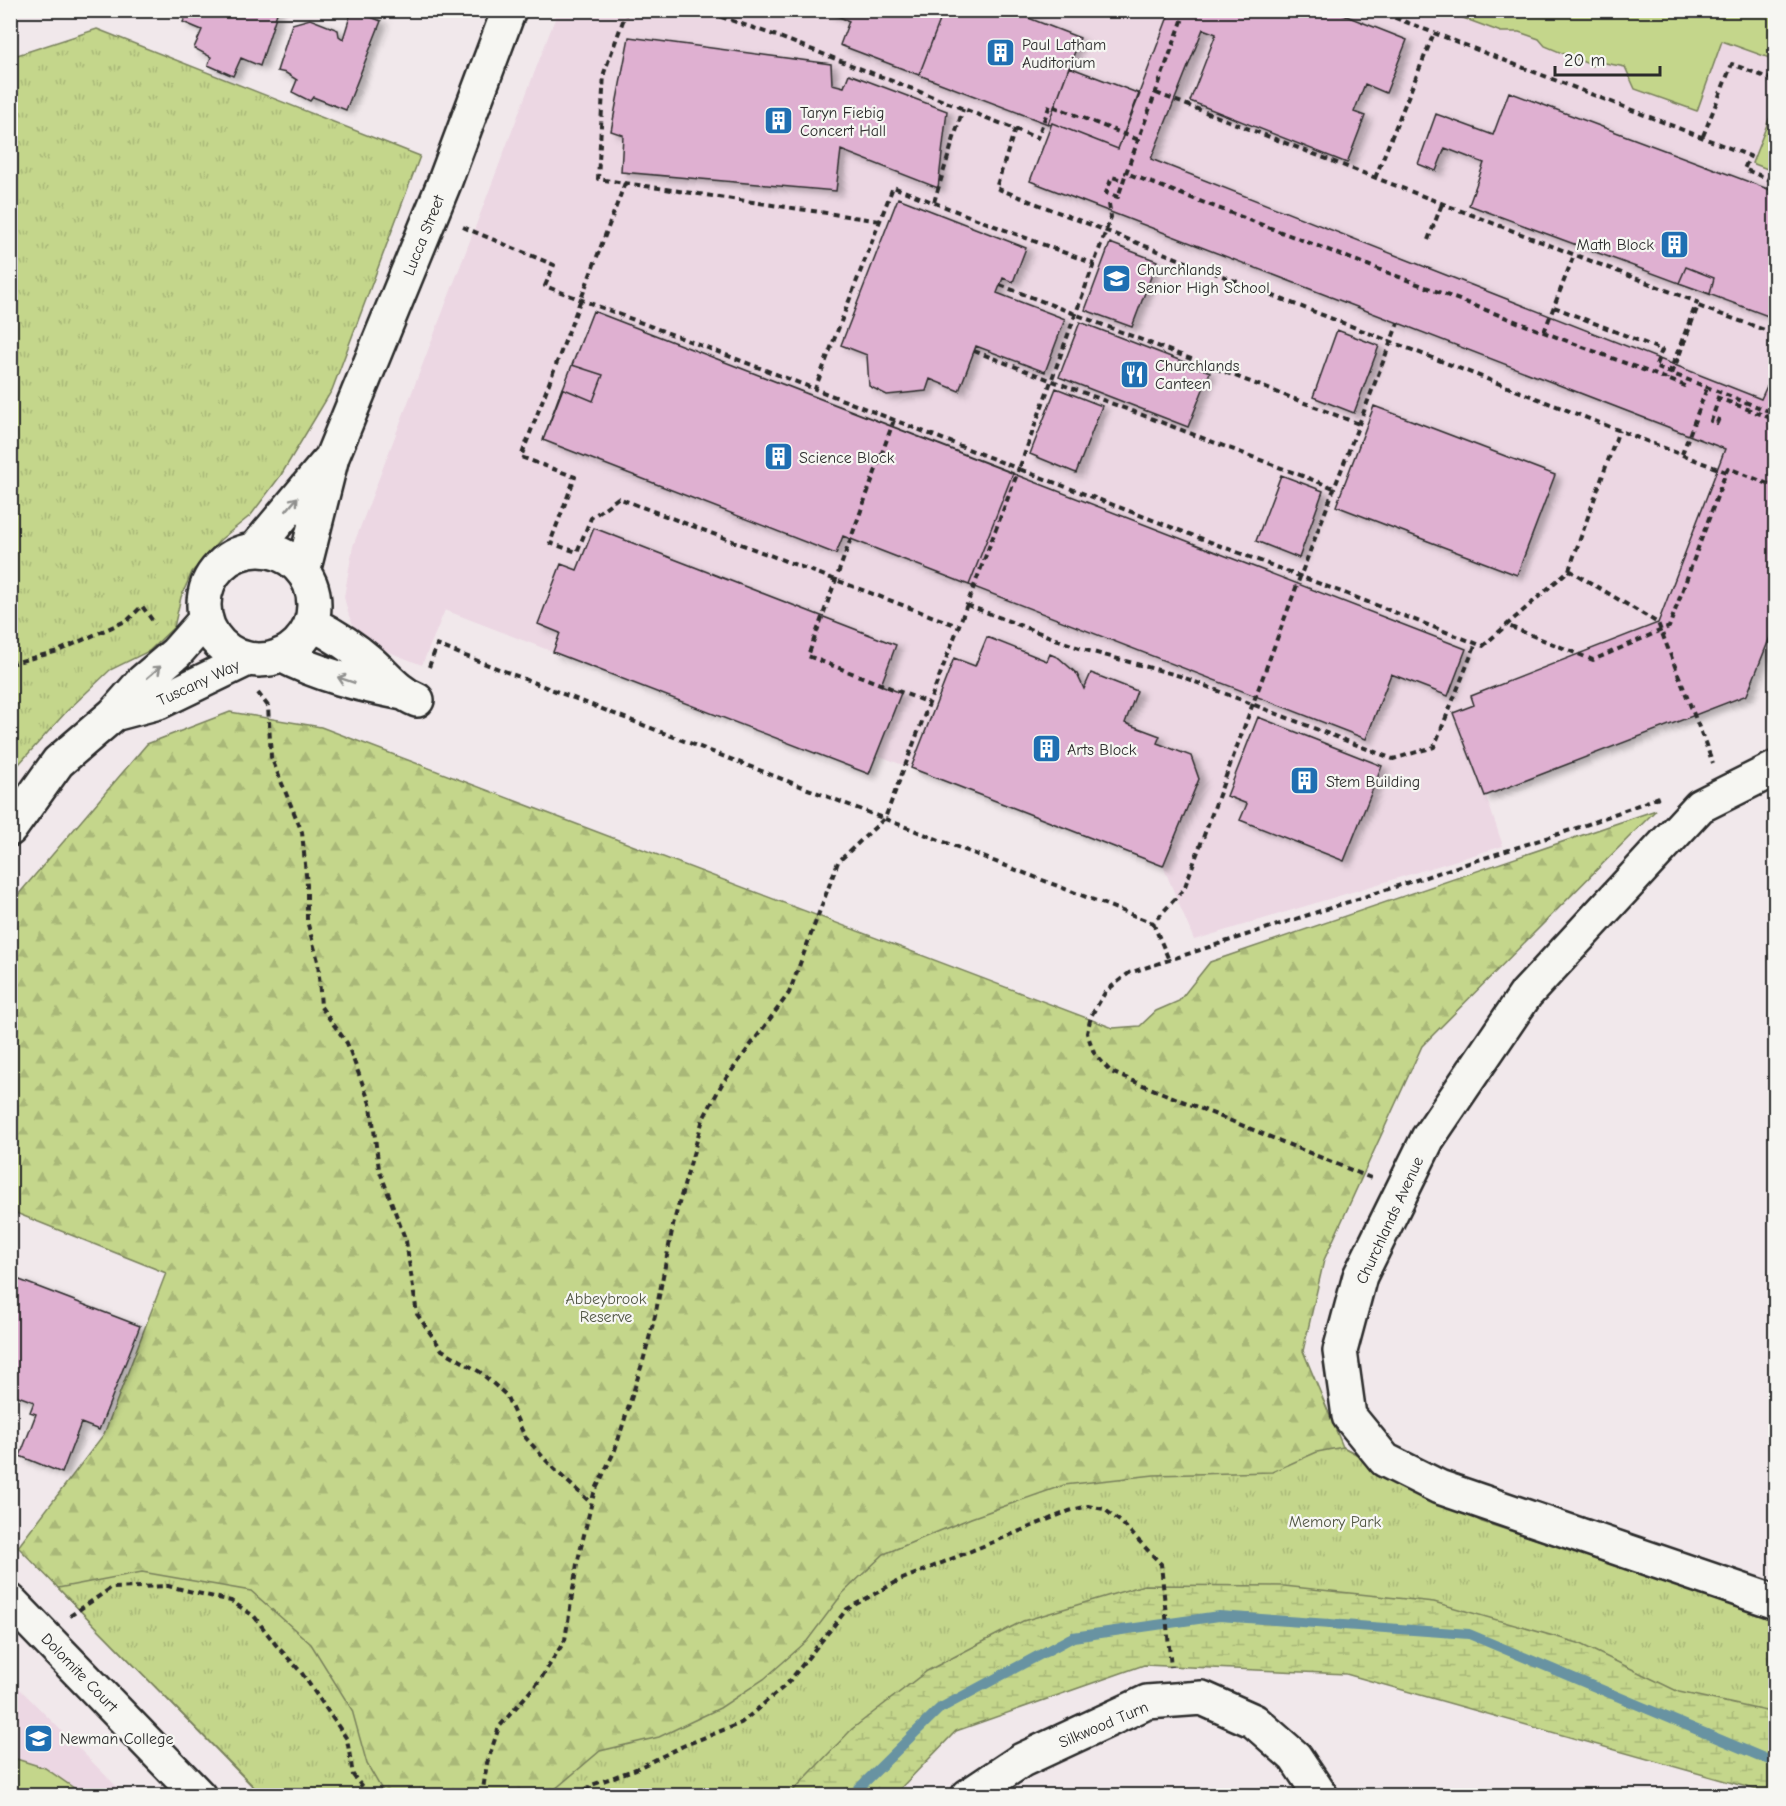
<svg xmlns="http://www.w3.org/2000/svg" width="1786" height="1806" font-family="'Comic Neue',sans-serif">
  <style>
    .built { fill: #ecd7e3 }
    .forest { fill: url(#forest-firs); stroke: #78805b; stroke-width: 1.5 }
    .wetland { fill: url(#wetland-marsh); stroke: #78805b; stroke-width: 1.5 }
    .park { fill: url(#park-tufts); stroke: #78805b; stroke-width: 1.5 }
    .pitch { fill: #c4d68b; stroke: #78805b; stroke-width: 1.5 }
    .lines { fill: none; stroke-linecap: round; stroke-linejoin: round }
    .stream { stroke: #6893a2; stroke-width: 10 }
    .building { fill: #dfb0d1; stroke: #2b2b2b; stroke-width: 1.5; filter: url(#shadow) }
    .minor-casing { stroke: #2b2b2b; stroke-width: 38 }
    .path { stroke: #2b2b2b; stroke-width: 4; stroke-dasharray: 6 4.5; stroke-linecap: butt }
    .minor { stroke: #f6f6f2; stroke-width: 33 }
    .oneway { stroke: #90908e }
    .labels { text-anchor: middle; stroke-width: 4.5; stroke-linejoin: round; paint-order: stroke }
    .poi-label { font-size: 16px; fill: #2b2b2b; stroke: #f6f6f2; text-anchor: start }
    .street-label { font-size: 16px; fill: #2b2b2b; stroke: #f6f6f2 }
    .park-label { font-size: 16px; fill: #515643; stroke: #f6f6f2 }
  </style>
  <defs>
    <pattern id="forest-firs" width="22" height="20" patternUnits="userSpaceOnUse" patternTransform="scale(1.5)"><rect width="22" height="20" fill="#c4d68b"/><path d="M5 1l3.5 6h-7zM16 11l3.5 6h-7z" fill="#a9b878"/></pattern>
    <pattern id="wetland-marsh" width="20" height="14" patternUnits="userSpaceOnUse" patternTransform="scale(1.5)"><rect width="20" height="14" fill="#c4d68b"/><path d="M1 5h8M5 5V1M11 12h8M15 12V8" fill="none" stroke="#a9b878"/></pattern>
    <pattern id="park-tufts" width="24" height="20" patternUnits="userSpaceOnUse" patternTransform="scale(1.5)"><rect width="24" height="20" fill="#c4d68b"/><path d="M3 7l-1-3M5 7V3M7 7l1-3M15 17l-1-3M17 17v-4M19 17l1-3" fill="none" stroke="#a9b878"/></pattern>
    <filter id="shadow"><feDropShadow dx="6" dy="4" stdDeviation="3" flood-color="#0004"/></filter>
  </defs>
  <rect width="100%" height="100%" fill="#f1e8eb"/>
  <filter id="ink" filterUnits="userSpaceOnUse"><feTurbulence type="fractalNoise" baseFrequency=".0167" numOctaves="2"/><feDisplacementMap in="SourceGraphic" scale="12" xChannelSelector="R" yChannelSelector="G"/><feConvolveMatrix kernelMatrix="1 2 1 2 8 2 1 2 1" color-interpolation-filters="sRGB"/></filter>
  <g filter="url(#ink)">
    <!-- built -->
    <path class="built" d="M558,11H1775V622L1747,695L1486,796L1503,846L1194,940L1163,866L877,755L869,774L445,610L422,665L371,645L356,632L349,616L344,597L353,546Z
      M11,1680L125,1795H11Z"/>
    <!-- forest -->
    <path class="forest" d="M230,712L321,727L1113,1028L1140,1026L1156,1011L1179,1001L1210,962L1656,810L1422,1046L1324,1260L1303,1351L1343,1447L1295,1557L753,1795H261L18,1547L104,1434L166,1273L11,1211V903L147,744Z"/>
    <!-- wetland -->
    <path class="wetland" d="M1343,1447L1482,1522L1775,1614V1795L1346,1674L1144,1665L956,1731L894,1795L753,1796L911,1625L1295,1557Z"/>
    <!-- park -->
    <path class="park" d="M97,29L420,156L332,390L281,475L251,515L220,540L192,572L181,597L174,627L149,651L110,670L67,711L18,765L11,775V57Z
      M1343,1447L1482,1522L1775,1614V1713L1679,1692L1578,1643L1434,1602L1284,1586L1144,1585L1023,1621L927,1671L852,1729L789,1795L547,1796L600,1751L659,1737L720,1708L764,1679L807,1641L843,1593L884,1554L971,1518L1064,1485L1154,1475L1272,1472L1317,1452Z
      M142,1572L251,1591L311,1644L352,1710L367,1764L385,1795H262L58,1588Z"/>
    <!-- pitch -->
    <path class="pitch" d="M1454,11H1775V60L1722,41L1697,111L1635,89L1625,67L1600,62L1593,66L1545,46L1539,39L1519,32H1501L1458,16Z
      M1775,104V172L1752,163Z
      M10,1757L45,1768L84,1795H11Z"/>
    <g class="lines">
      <!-- stream -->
      <path class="stream" d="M851,1796L939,1709L1073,1637L1219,1616L1469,1634L1776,1763"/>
    </g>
    <!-- building -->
    <path class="building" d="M189,10H278L260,66L241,58L233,76L208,65L211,57L194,48L202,30L183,22Z
      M352,10L381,21L346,110L313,97L310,101L292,92L297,80L286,73L277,71L292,24L310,19L338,30L339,36L343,39Z
      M823,10H1008L1080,38L1048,124L840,45L849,21Z
      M823,10H944L919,75L840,45L849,21Z
      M944,10H1008L1080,38L1048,124L919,75Z
      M1160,10H1331L1407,40L1386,93L1365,84L1354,112L1365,116L1347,163L1190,101L1216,34L1203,29L1151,159L1761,399L1776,366V622L1747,695L1485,796L1453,713L1474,705L1471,696L1658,623L1725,449L1030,181L1052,123L1118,149L1169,14Z
      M629,37L831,64L832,84L844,87L849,74L947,111L938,188L841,150L836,191L621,172L623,135L611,131Z
      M1069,67L1140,94L1118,149L1052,123L1051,125L1048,124Z
      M1509,92L1776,192V319L1469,205L1484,163L1445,148L1436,171L1418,164L1436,114L1493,135Z
      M898,198L1026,248L1013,282L1003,278L997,293L1065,319L1045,372L976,346L959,391L930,379L926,391L887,395L869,386L867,355L841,345Z
      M1110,243L1157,261L1132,327L1085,310Z
      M1686,267L1714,278L1710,294L1679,283Z
      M593,311L1466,649L1448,696L1391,674L1366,739L843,536L836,554L543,440Z
      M593,311L1013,473L969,585L843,536L836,554L543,440L562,388L593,401L603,375L572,365Z
      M1080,322L1210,372L1188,427L1059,377Z
      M1337,330L1379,346L1354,413L1313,397Z
      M1056,388L1102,406L1076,473L1030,454Z
      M1374,406L1555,475L1517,575L1336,506Z
      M1281,475L1323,491L1299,558L1256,541Z
      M594,528L896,645L881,685L901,693L869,774L553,652L560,633L538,624L561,564L577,570Z
      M987,637L1047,661L1050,654L1059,658L1077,674L1084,689L1091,673L1137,691L1125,723L1160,736L1157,743L1191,756L1199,779L1163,866L911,768L954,658L975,666Z
      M1258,717L1382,766L1344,861L1240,820L1247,804L1227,796Z
      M17,1279L140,1326L99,1430L81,1423L62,1473L20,1456L36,1414L30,1412L34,1402L10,1393V1297Z"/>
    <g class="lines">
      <defs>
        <path id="minor" d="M255,549L327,463
          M204 605a55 55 0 1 1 110 0a55 55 0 1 1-110 0Z
          M303,572L332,457L445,181L509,10
          M311,623C332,634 352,646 370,662C385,675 397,692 417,700
          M281,655C319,675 361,685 403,693
          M114,714L159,702L248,659
          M1776,768L1700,806L1526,994L1428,1138L1360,1276L1340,1351L1349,1416L1385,1460L1439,1487L1776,1602
          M10,829L58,762L114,714L143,681L176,653L206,619
          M10,1601L199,1796
          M968,1796L1022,1760L1147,1702L1202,1698L1254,1721L1295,1757L1321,1796"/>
      </defs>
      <!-- minor casing -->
      <use href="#minor" class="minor-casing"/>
      <!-- path -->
      <path class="path" d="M627,10L604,73L598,179L880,221
        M701,10L777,36L1015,129L996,188L1726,472L1669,627L1593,660L1506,625
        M1186,10L1126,173L1688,387
        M1375,10L1750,156L1744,169L1776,182
        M1156,93L1697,302L1667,379
        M1015,129L1037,138L1050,105L1139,140
        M1703,136L1732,64L1776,81
        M1375,178L1434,33
        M1119,179L1112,177L1106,193L1118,197L1126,173
        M625,183L521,457L575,477L550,543L577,552L591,518L618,498L958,626
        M934,202L963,109
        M1109,204L1111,217L1019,469L1483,646L1569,570L1619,430
        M463,227L554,265L545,286L815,389
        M1428,240L1442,204
        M1000,285L1359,424
        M1554,307L1662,350L1655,367L1776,414
        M1544,332L1574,255
        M974,351L1334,488
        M1672,374L1698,306L1776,334
        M1716,397L1776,420
        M1719,418L1717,423L1711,421L1719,398
        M894,420L808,656L929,703
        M1682,454L1707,388
        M1726,472L1728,468L1776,487
        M1569,570L1658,623L1713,763
        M967,605L1082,649L1180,676L1393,759L1434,747L1476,643
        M10,664L58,651L128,620L142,606L155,624
        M429,667L437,645L1153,923L1184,889L1300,577L1398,323
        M258,693L268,706L271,757L302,832L307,885V921L318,961L321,1007L347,1043L371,1106L379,1169L406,1241L417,1314L442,1350L480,1372L506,1395L525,1437L554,1469L591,1503
        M1153,923L1169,960
        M1371,1178L1111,1072L1094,1053L1087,1033L1091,1016L1106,991L1129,973L1583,826L1659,797
        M70,1616L111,1588L168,1586L231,1601L254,1616L276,1645L301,1672L347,1739L353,1775L369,1796
        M482,1796L487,1763L499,1727L540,1680L565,1640L577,1564L594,1493L615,1450L643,1361L655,1316L674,1221L703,1119L722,1084L789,993L838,862L885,818L1019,469L815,389L893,187L1094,264
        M576,1796L592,1785L636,1769L683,1746L741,1723L787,1684L847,1609L900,1580L1069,1511L1088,1506L1104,1509L1121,1522L1161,1564L1171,1667"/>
      <!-- minor -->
      <use href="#minor" class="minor"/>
    </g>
    <!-- one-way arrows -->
    <defs><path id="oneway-shaft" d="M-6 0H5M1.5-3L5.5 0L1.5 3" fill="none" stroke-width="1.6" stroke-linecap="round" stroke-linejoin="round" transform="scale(1.5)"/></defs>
    <g class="oneway">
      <use href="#oneway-shaft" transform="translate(292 504) rotate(-50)"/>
      <use href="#oneway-shaft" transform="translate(154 672) rotate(-41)"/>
      <use href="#oneway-shaft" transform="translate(346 680) rotate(-161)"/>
    </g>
  </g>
  <!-- icons -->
  <defs>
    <symbol id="building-square" viewBox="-11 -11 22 22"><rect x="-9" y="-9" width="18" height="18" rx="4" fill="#1f6fb2" stroke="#f6f6f2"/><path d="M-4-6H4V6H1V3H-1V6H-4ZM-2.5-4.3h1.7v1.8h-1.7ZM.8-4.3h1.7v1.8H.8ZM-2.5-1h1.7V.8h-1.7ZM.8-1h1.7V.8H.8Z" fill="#fff"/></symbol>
    <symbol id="school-square" viewBox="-11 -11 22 22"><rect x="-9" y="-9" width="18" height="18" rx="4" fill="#1f6fb2" stroke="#f6f6f2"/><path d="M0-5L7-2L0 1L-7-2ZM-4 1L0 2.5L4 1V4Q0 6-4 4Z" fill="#fff"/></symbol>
    <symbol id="restaurant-square" viewBox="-11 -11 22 22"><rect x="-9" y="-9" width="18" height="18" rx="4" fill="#1f6fb2" stroke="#f6f6f2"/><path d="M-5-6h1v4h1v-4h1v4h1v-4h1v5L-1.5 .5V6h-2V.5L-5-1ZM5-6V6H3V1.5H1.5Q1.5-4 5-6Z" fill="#fff"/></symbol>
  </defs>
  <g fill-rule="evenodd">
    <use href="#building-square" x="984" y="36" width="33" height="33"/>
    <use href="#building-square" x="762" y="104" width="33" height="33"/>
    <use href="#building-square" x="1658" y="228" width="33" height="33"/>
    <use href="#school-square" x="1100" y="262" width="33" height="33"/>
    <use href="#restaurant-square" x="1118" y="358" width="33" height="33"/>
    <use href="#building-square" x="762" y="440" width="33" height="33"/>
    <use href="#building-square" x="1030" y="732" width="33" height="33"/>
    <use href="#building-square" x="1288" y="764" width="33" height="33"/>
    <use href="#school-square" x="22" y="1722" width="33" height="33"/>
  </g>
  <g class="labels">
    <!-- poi labels -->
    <g class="poi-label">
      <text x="1022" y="50">Paul Latham<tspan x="1022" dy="18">Auditorium</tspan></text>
      <text x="800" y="118">Taryn Fiebig<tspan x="800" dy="18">Concert Hall</tspan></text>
      <text x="1654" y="250" text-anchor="end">Math Block</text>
      <text x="1137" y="275">Churchlands<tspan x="1137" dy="18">Senior High School</tspan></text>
      <text x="1155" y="371">Churchlands<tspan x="1155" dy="18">Canteen</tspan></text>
      <text x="799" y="463">Science Block</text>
      <text x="1067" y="755">Arts Block</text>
      <text x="1326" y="787">Stem Building</text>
      <text x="60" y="1744">Newman College</text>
    </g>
    <!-- street labels -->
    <g class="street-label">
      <text transform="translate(423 235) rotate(-68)" y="6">Lucca Street</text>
      <text transform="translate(198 682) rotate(-25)" y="6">Tuscany Way</text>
      <text transform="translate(1389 1220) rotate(-65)" y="6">Churchlands Avenue</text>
      <text transform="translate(80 1672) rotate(46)" y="6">Dolomite Court</text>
      <text transform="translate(1103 1724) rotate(-23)" y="6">Silkwood Turn</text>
    </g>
    <!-- park labels -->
    <g class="park-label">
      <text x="606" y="1304">Abbeybrook<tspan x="606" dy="18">Reserve</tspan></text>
      <text x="1335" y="1527">Memory Park</text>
    </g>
  </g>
  <!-- margin -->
  <rect width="1786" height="1806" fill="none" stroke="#f6f6f2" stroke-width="36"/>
  <rect x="18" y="18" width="1750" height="1770" fill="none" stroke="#2b2b2b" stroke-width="2" filter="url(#ink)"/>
  <!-- scale -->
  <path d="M1555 66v9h105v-9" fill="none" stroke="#2b2b2b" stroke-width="3"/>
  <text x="1564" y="66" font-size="18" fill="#2b2b2b" stroke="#f6f6f2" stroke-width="4.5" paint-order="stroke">20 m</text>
</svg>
